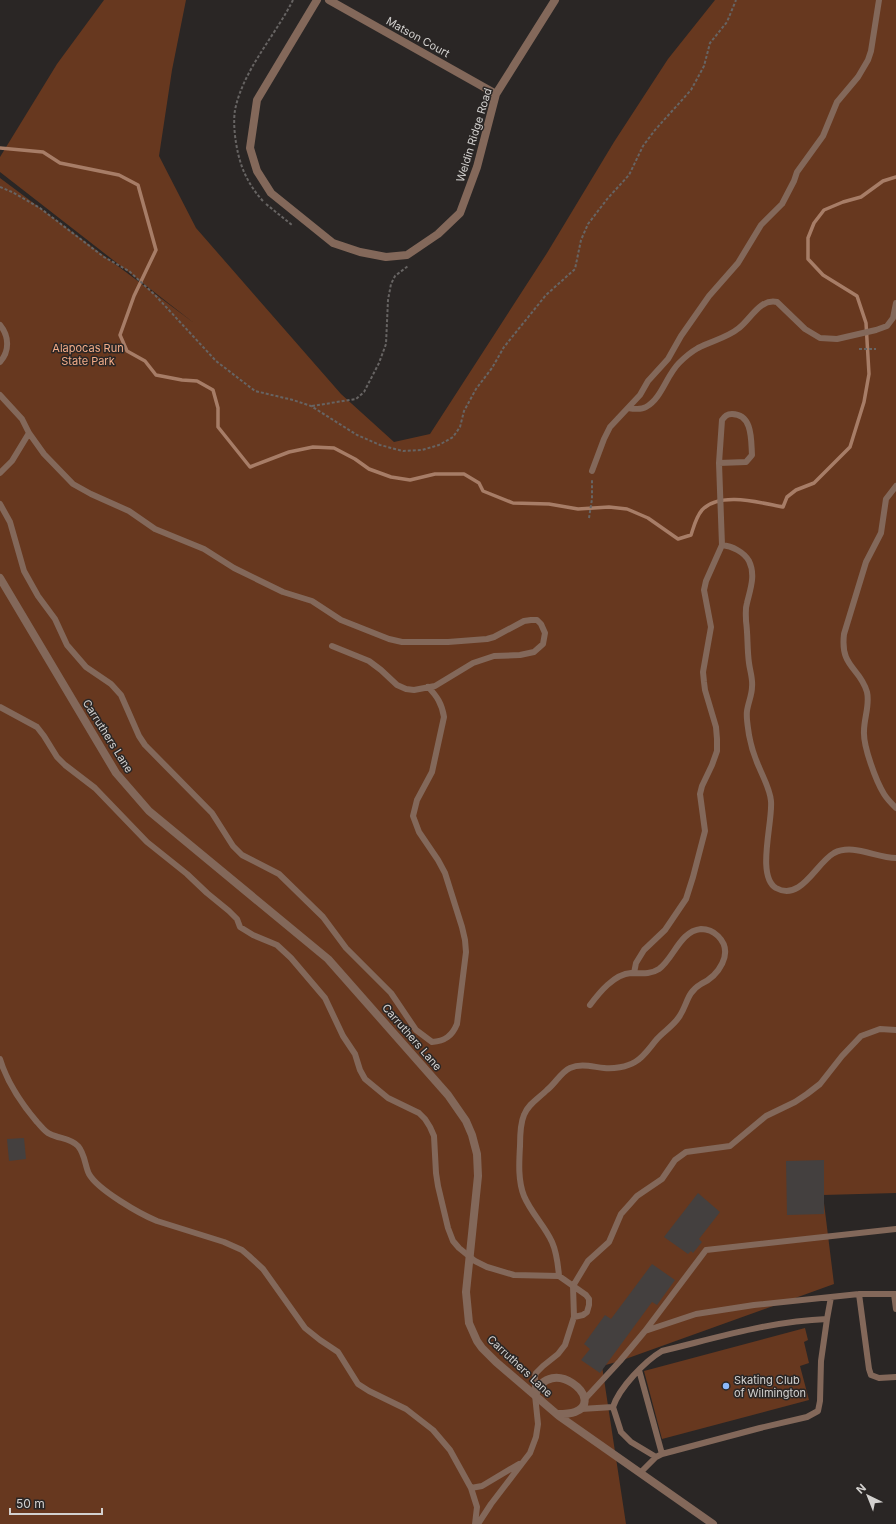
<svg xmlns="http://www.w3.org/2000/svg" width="896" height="1524" font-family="Inter,sans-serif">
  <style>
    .green { fill: #67381f }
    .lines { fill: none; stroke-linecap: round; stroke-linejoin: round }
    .stream { stroke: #a77d67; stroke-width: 3.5 }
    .building { fill: #44403f }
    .path { stroke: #676463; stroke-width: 2; stroke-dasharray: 3 2; stroke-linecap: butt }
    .lane { stroke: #83685a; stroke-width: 6 }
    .street { stroke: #83685a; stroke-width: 8 }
    .poi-dot { fill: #8bb9fc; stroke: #2a2625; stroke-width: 1.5 }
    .labels { text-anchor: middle; stroke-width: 3; stroke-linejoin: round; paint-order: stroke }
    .street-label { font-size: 11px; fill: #d3d1cf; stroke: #2a2625 }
    .park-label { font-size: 11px; fill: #f4ad89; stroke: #2a2625 }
    .poi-label { font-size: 11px; fill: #d3d1cf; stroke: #2a2625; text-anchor: start }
  </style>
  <rect width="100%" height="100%" fill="#2a2625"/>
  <!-- green -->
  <path class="green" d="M104,0H186L172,70L159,156L196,228L341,394L394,442L430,434L547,253L614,142L668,59L715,0H896V1193L823,1195L834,1284L620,1361L602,1366L626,1524H0V178L194,323L0,172V157L57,64Z
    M805,1328L808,1340L804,1342L809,1363L800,1366L809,1400L662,1439L644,1371Z"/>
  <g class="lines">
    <!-- stream -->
    <path class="stream" d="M0,148L43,152L60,163L119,175L138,185L156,250L134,296L120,335L127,351L145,361L156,375L182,380L197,381L213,390L218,408V427L250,467L289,452L313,447L334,448L355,459L369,469L391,477L410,480L435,474H464L479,483L483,491L513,503L549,504L578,509L609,507L627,509L648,518L678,539L691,535C694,526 696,517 702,510C720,491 761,503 783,507L787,497L796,490L814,483L850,447L864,402L869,374L866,323L857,296L823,275L808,259V238L814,223L824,210L843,202L861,197L883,181L896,177"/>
  </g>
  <!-- building -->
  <path class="building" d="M24,1138L26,1159L9,1161L7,1139Z
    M824,1160V1214L787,1215L786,1161Z
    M698,1193L720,1212L699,1239L702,1242L693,1253L691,1251L688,1254L664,1237Z
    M652,1264L675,1280L657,1305L652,1302L600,1373L581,1360L590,1349L584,1344L605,1315L611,1319Z"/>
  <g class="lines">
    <!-- path -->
    <path class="path" d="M0,187L12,192L40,208L104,257L129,271L155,295L216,361L255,391L293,400L311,406L357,435L380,445L403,451L422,450L439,445L453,437L460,427L464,411L476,389L492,368L504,347L546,295L575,269L581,240L588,224L608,198L629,175L643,146L655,130L691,90L704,66L710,43L727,22L736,0
      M263,201C250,187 242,171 238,153C235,140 233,123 235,110C243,70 275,36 293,0
      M266,204L292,225
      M859,349H876
      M312,406L356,399L364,392L379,363L386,344L388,300L391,284L395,276L408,266
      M589,518L592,499V479"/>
    <!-- lane -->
    <path class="lane" d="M0,325C9,336 10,351 0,362
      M0,395L22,419L29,433L44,454L73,484L91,494L129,511L155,529L204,549L234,568L283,592L312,601L341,620L389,639L402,642H448L487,639L494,637L524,621L531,620H537L541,624L545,633L543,644L534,652L520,655L494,656L473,663L435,686L414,690L406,689L397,685L381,670L369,661L332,646
      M628,408C634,409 641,410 646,407C662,398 666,376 679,363C684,358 691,352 698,348C711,341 727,338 739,328C750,320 760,298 777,302L805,329L820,338L837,339L876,330L887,326L893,318L896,303
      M592,471L604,439L610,427L640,395L648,381L668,359L681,336L709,296L738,263L761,225L782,204L794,181L797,172L823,136L837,102L858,77L868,60L871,51L879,0
      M0,473L12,461L29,433
      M896,486L886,499L881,533L866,562L844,634C840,668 860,667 867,692C870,705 864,718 864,731C863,746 876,781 884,794C887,799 892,804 896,808
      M0,504L10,522L24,571L38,596L55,619L67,645L86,667L111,684L121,695L139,736L145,745L212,813L233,846L242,855L279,874L323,917L346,948L391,993L416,1030L432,1042C445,1041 452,1036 457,1024L466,952L465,940L462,927L445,873L438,860L419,832L413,816L417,800L432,772L444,717C442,704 437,696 428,687
      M722,545C732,546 744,552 749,561C756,575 750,590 747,603C745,609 746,615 746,621C748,635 747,649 749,663C750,671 753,679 752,687C752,695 748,703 747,711C746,718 748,727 749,735C751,746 754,756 759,767C763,777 770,789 771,801C773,822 756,876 776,888C801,902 816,863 834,853C853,843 876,858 896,858
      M0,707L37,727L44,736L57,757L65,765L95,788L147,842L187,874L207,893L229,911L237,919L240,927L253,935L277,945L291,958L325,998L343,1036L355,1054L360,1070L365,1079L388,1098L419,1113L425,1119L430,1127L434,1136L436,1173L438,1186L448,1228L453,1241L459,1248L475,1261L487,1267L514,1275L559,1276L586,1295L589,1299V1305L587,1312L583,1315L574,1317
      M634,973L636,963L644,950L665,930L686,899L693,877L705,831L700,794L702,786L712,765L717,751V739L716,727L705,690L704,682L703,672L711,627L704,590L706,581L722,545L719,463L722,420C725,416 727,414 732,414C753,414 751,441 752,455L746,462L719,463
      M0,1059C7,1082 21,1103 37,1122C41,1126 45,1132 50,1134C60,1139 70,1138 78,1146C85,1154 85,1166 89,1174C98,1190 140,1214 157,1221L224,1242L242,1250L249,1256L263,1269L305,1328L320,1340L338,1352L358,1384L369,1391L406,1409L433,1430L450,1450L471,1488L477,1507L475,1524
      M559,1276C558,1264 557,1253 552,1242C545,1226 531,1213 524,1196C518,1181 519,1163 520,1146C520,1136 520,1124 524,1115C528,1104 539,1098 547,1090C555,1084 561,1072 570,1068C581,1063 593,1067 604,1068C613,1069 627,1067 635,1062C644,1057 650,1047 657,1039C663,1032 673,1026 679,1017C688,1004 686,993 701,984C718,976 735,953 718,936C714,932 708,929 701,929C680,931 674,958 659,969C650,975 640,973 631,973C614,974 599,993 590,1005
      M859,1294L869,1369L871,1375L879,1378L896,1377
      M894,1294L896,1309
      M827,1319L831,1297
      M645,1331L696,1314L754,1305L859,1294H896
      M639,1370L662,1454
      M584,1400L620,1361L645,1331L706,1250L896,1229
      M613,1407L621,1432L631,1442L656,1457
      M581,1409L613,1407C619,1388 645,1361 662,1351C716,1338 771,1321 827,1319L821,1361L820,1401L818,1411L807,1417L760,1428L662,1454L656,1457L640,1473
      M471,1488L482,1486L519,1464
      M478,1524L491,1504L530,1453L536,1437L538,1424L535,1395V1376L536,1373L543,1366L558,1354L565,1345L574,1317L573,1286L588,1261L609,1242L621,1214L630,1204L637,1196L662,1179L675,1160L686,1152L730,1146L766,1116L795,1102L807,1094L820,1084L842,1056L861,1036L880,1029L896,1030"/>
    <!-- street -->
    <path class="street" d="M317,0L257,100L250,148L257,171L271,193L333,243L360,252L386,257L407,255L438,234L460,213L477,167L496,94L555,0
      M329,0L496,94
      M0,578L116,773L149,811L328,959L448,1095L466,1121L472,1135L477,1154L478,1176L466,1292L469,1323L477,1341L482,1348L496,1362L559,1416L713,1524
      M535,1395C550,1353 607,1400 575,1412C570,1414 562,1414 557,1414"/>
  </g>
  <!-- markers -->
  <circle class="poi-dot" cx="726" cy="1386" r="4"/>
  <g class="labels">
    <!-- street labels -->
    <g class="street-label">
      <text transform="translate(418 37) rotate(29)" y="4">Matson Court</text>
      <text transform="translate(474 135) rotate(-73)" y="4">Weldin Ridge Road</text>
      <text transform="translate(108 736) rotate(58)" y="4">Carruthers Lane</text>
      <text transform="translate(412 1037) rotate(49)" y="4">Carruthers Lane</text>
      <text transform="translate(520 1366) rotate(43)" y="4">Carruthers Lane</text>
    </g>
    <!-- park labels -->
    <g class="park-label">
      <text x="88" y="352">Alapocas Run<tspan x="88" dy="13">State Park</tspan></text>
    </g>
    <!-- poi labels -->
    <g class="poi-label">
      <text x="734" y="1384">Skating Club<tspan x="734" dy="13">of Wilmington</tspan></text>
    </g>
  </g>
  <!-- north arrow -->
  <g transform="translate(868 1496) rotate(317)" stroke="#2a2625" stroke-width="3" paint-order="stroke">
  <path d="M0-3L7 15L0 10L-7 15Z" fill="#d3d1cf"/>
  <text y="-6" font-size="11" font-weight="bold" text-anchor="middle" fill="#d3d1cf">N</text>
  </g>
  <!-- scale -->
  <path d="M10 1508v6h92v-6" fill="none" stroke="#d3d1cf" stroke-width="2"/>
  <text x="16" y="1508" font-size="12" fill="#d3d1cf" stroke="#2a2625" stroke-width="3" paint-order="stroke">50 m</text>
</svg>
